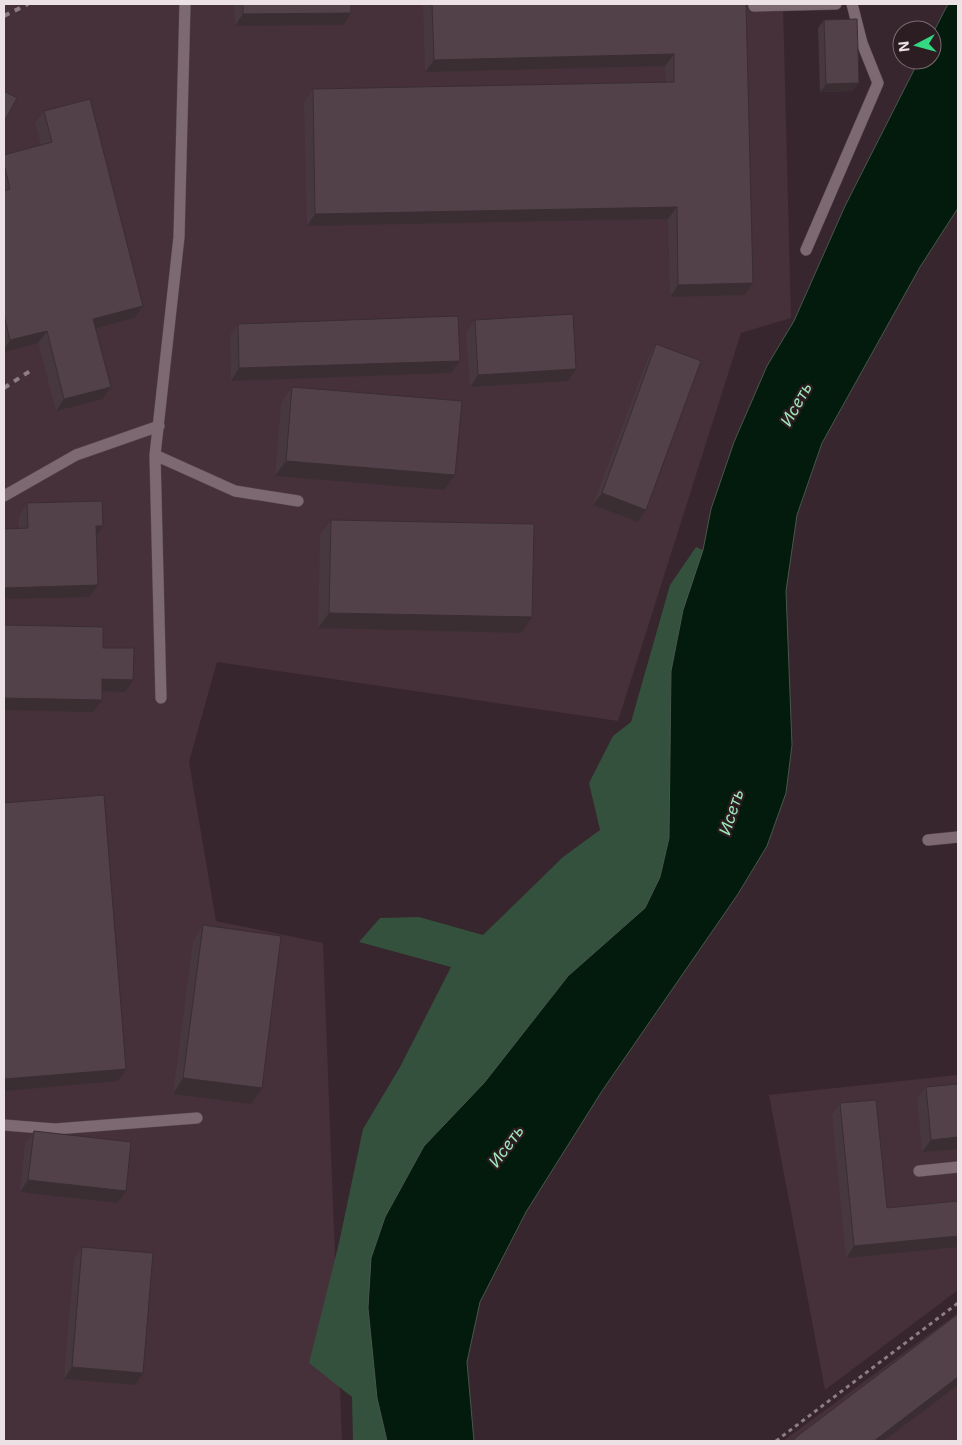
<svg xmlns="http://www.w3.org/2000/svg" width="962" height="1445" font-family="Inter,sans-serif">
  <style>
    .built { fill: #46303a }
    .green { fill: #33513d }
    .water { fill: #031b0c; stroke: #49564d }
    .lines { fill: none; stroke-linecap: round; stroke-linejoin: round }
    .service-casing { stroke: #54464b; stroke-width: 12 }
    .path { stroke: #8d7f85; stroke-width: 3; stroke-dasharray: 4 4; stroke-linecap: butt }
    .service { stroke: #7c6971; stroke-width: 11 }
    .rail { stroke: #8c7e83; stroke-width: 4; stroke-dasharray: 6 6; stroke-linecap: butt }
    .wall { fill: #47383f }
    .shaded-wall { fill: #3a2e33 }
    .building { fill: #534149; stroke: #3a2e33 }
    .labels { text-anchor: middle; stroke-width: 4.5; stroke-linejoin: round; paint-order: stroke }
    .water-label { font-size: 16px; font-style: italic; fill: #9feab9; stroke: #2c1d23 }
  </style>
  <rect width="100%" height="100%" fill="#37262d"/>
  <!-- built -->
  <path class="built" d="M4,4H783L791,318L741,333L618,721L217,662L189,762L216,921L323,943L342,1441H4Z
    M958,1075V1290L825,1390L769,1095Z
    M958,1313V1441H783Z"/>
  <!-- green -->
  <path class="green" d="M696,547L703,550L683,610L671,671L669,838L660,877L645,908L568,976L484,1083L424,1146L385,1217L371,1258L377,1398L387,1441H353L352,1397L309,1363L339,1243L363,1129L400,1067L451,967L359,942L380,918L419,917L483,935L563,857L600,830L589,783L613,736L631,722L670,585Z"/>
  <!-- water -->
  <path class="water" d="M948,4H958V208L920,267L822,443L797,515L786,591L792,745L786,793L767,846L738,894L602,1091L526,1212L480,1302L467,1362L474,1441H387L377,1398L368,1308L371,1258L385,1217L424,1146L484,1083L568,976L645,908L660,877L669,838L671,671L683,610L703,550L711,509L734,442L767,366L794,321L845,206L919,60H932V35Z"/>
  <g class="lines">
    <defs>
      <path id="service" d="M754,4V6L836,4
        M806,250L878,83L862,43L852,4
        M155,455L235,491L298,501
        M4,496L76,455L159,426
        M161,698L155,455L179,237L185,4
        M928,840L958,837
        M4,1125L55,1129L197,1118
        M919,1171L958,1167"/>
    </defs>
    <!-- service casing -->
    <use href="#service" class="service-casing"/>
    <!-- path -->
    <path class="path" d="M776,1441L958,1303"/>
    <!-- service -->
    <use href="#service" class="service"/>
    <!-- rail -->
    <path class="rail" d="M4,16L28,4
      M4,388L30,371"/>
  </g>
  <!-- wall -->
  <path class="wall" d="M234,4H351L343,25L235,26Z
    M423,4H746L744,295L670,297L668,219L307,226L304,102L313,89L666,82L665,66L425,72Z
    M824,20L853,91L820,92L818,28Z
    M44,111L134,318L96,328L111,387L103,399L56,411L38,343L4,352V155L41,145L35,123Z
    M475,320L568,381L470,387L466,332Z
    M238,324L451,373L231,381L230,336Z
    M656,344L638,522L593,505L648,357Z
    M292,387L455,475L444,490L275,476L281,403Z
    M27,503L96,536L89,597L19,528V516Z
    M331,520L521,633L318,628L320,535Z
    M203,925L251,1104L173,1094L193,941Z
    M958,1084V1149L922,1152L917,1099L926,1087Z
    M840,1103L887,1208L958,1201V1247L846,1258L832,1115Z
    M34,1131L117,1203L20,1192L25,1143Z
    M82,1247L143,1373L135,1385L64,1379L74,1259Z"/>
  <!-- shaded-wall -->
  <path class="shaded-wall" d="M351,13L343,25L235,26L243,14Z
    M674,54L665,66L425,72L434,60Z
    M859,83L853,91L820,92L826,84Z
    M677,207L668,219L307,226L315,214Z
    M753,283L744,295L670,297L678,285Z
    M143,306L134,318L85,331L93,319Z
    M47,331L38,343L4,352V349L10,340Z
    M460,361L451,373L231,381L239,368Z
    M576,369L568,381L470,387L478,375Z
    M111,387L103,399L56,411L64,399Z
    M286,461L455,475L444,490L275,476Z
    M602,493L646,510L638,522L593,505Z
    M96,526H103L95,538Z
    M98,585L89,597L4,599V588Z
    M329,613L532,617L521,633L318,628Z
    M102,679L133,680L125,692L94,691Z
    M4,698L102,700L93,712L4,710Z
    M126,1069L118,1081L4,1091V1079Z
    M183,1078L262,1088L251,1104L173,1094Z
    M958,1137V1149L922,1152L931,1140Z
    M28,1180L126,1191L117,1203L20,1192Z
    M958,1236V1247L846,1258L854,1246Z
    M72,1367L143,1373L135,1385L64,1379Z
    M958,1377V1385L883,1441H874Z"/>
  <!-- building -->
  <path class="building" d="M243,4H351V13L243,14Z
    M432,4H746L753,283L678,285L677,207L315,214L313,89L674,82V54L434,60Z
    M857,19L859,83L826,84L824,20Z
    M4,91L17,98L4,122Z
    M90,99L143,306L93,319L111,387L64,399L47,331L10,340L4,315V191L10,189L4,164V155L52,142L44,111Z
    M573,314L576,369L478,375L475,320Z
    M458,316L460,361L239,368L238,324Z
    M656,344L701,361L646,510L602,493Z
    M292,387L462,401L455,475L286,461Z
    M102,501L103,526H96L98,585L4,588V529L28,528L27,503Z
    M331,520L534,524L532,617L329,613Z
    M4,625L103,627V648H134L133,680L102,679V700L4,698Z
    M104,795L126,1069L4,1079V803Z
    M203,925L281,936L262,1088L183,1078Z
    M958,1084V1137L931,1140L926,1087Z
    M876,1100L887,1208L958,1201V1236L854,1246L840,1103Z
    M34,1131L131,1142L126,1191L28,1180Z
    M82,1247L153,1253L143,1373L72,1367Z
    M958,1314V1377L874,1441H794L795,1438Z"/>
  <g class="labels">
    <!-- water labels -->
    <g class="water-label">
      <text transform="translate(796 404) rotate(-61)" y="6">Исеть</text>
      <text transform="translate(731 812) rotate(-72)" y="6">Исеть</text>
      <text transform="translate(506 1146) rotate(-54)" y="6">Исеть</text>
    </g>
  </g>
  <!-- border -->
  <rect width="962" height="1445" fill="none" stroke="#ece1e5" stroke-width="10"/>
  <!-- north arrow -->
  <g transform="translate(917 45) rotate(264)"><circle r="24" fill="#2c1d23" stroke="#796b71"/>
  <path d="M0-4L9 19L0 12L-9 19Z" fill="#32d882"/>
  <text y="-8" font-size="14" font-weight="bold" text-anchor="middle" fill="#ece1e5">N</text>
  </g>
</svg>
